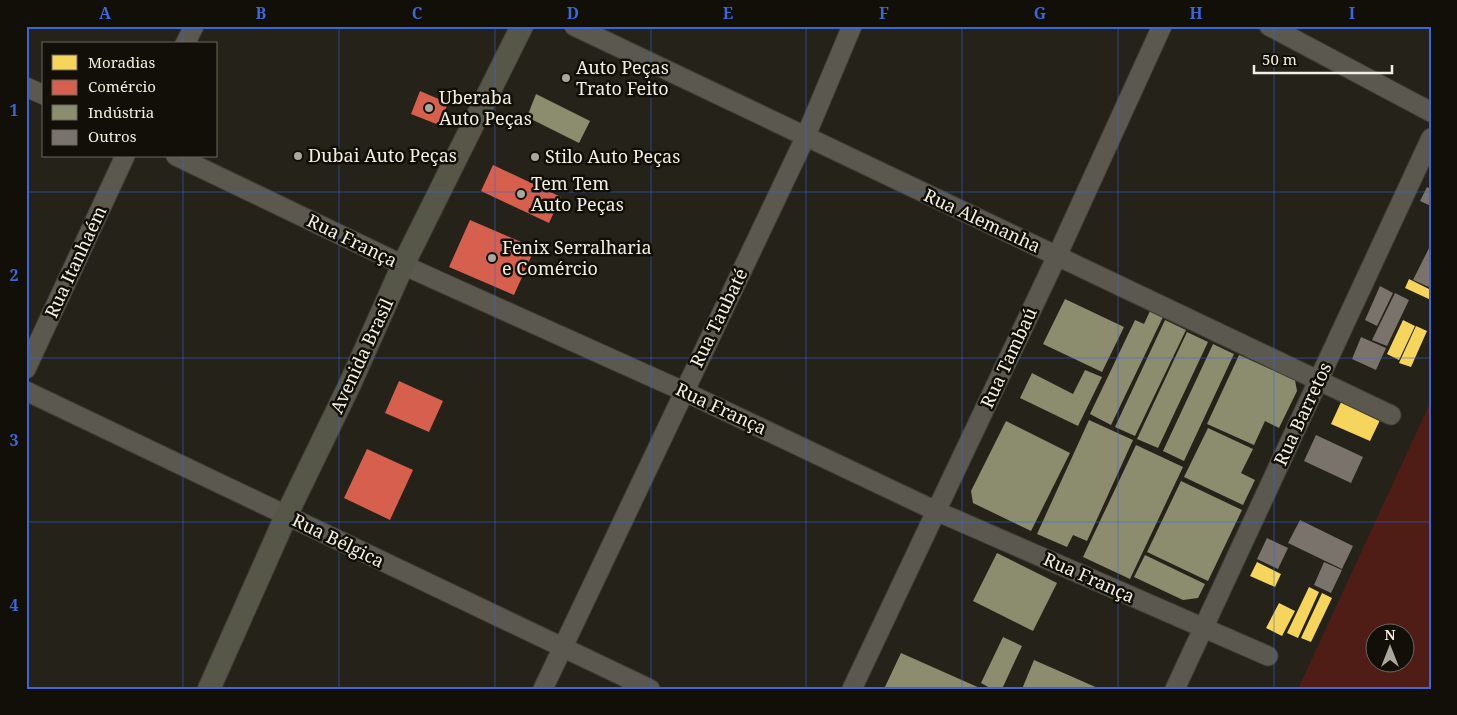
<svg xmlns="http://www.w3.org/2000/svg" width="1457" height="715" font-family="'Noto Serif',serif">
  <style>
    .grass { fill: #4f1d16; fill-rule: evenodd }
    .homes { fill: #f6d55c }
    .shops { fill: #d6604d }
    .industry { fill: #8c8c6e }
    .building { fill: #79736c }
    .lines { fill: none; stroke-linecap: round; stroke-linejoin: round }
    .minor-casing { stroke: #3f3d35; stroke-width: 21 }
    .major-casing { stroke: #3f3d35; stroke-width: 24 }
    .minor { stroke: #5b584f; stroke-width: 19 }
    .major { stroke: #565749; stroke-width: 22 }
    .grid { fill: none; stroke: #3d66da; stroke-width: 1; stroke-opacity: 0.55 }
    .poi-dot { fill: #aaa79c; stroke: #110f07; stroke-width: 2 }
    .labels { text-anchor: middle; stroke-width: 5; stroke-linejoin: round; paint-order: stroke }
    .poi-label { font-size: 18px; fill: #f2efe2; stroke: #110f07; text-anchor: start }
    .street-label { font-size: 18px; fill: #f2efe2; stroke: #110f07 }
    .neatline { fill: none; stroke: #3d66da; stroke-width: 2 }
    .grid-label { font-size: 16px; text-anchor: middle; font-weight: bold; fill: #3d66da }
  </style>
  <rect width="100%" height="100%" fill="#252219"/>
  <!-- grass -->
  <path class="grass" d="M1431,401V689H1298ZM1374,632H1404V662H1374Z"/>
  <!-- homes -->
  <path class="homes" d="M1409,279L1431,290V300L1405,288Z
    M1403,320L1415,326L1399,360L1387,354Z
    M1416,326L1427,331L1411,367L1399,363Z
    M1342,400L1381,418L1370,441L1331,424Z
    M1257,562L1281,574L1275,587L1250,576Z
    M1309,587L1319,592L1298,638L1287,633Z
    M1322,593L1332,598L1311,642L1301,638Z
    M1279,603L1295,611L1282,636L1266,628Z"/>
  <!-- shops -->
  <path class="shops" d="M420,91L448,103L439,125L411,114Z
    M493,165L561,197L549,223L481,191Z
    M470,220L535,248L514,295L449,267Z
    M399,381L443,401L429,432L385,413Z
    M367,449L413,470L390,520L344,498Z"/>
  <!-- industry -->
  <path class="industry" d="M536,94L590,121L579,143L527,117Z
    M1065,299L1124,327L1102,372L1043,344Z
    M1150,311L1163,317L1111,425L1090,414L1135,320L1144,324Z
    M1165,320L1186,330L1135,436L1115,427Z
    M1187,332L1208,342L1158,448L1137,439Z
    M1213,344L1234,354L1184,461L1163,451Z
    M1239,355L1295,380L1297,391L1279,428L1265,421L1254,445L1207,424Z
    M1085,370L1102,377L1078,426L1020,398L1032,373L1073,394Z
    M1089,420L1133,440L1087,541L1073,535L1067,547L1037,534Z
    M1006,421L1070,453L1031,531L973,503L971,491Z
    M1208,428L1253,449L1241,473L1255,480L1243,505L1184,477Z
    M1136,445L1183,467L1130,579L1083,557Z
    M1181,481L1242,510L1208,581L1147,552Z
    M997,553L1057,583L1033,631L973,601Z
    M1145,555L1205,584L1198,598L1183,600L1134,577Z
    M1003,637L1022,646L1002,689H992L981,683Z
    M901,653L982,689H884Z
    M1034,660L1100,689H1022Z"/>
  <!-- building -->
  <path class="building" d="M1427,187L1431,189V206L1420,201Z
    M1431,244V288L1413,280Z
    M1380,286L1393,293L1377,326L1365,320Z
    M1395,293L1409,300L1387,346L1372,340Z
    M1361,337L1386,348L1376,370L1352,359Z
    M1316,435L1363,457L1351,483L1304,461Z
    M1300,520L1353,546L1342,569L1288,543Z
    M1267,538L1288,548L1278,569L1257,559Z
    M1324,562L1342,570L1331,593L1314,585Z"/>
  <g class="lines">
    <defs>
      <path id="minor" d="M574,26L1391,415
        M1269,26L1431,112
        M185,44L194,26
        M26,87L44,95
        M176,156L403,265L683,391L936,511L1268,656
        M26,369L125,156
        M26,391L650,689
        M543,689L805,138L852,26
        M852,689L1057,256L1162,26
        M1175,689L1431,138"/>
      <path id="major" d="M209,689L286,516L350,384L403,265L522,26"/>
    </defs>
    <!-- minor casing -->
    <use href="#minor" class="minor-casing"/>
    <!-- major casing -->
    <use href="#major" class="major-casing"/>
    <!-- minor -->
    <use href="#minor" class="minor"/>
    <!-- major -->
    <use href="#major" class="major"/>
  </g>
  <!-- grid -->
  <path class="grid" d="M183,26V44M339,26V689M495,26V689M651,26V689M806,26V689M962,26V689M1118,26V689M1274,26V689M183,156V689M26,192H1431M26,358H1431M26,522H1431"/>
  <!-- markers -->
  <g class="poi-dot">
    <circle cx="566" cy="78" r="5"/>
    <circle cx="429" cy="108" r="5"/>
    <circle cx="298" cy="156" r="5"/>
    <circle cx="535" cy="157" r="5"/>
    <circle cx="521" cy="194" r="5"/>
    <circle cx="492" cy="258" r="5"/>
  </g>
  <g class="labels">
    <!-- poi labels -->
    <g class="poi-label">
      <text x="576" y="74">Auto Peças<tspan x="576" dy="21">Trato Feito</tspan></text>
      <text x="439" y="104">Uberaba<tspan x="439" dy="21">Auto Peças</tspan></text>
      <text x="308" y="162">Dubai Auto Peças</text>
      <text x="545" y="163">Stilo Auto Peças</text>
      <text x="531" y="190">Tem Tem<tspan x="531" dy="21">Auto Peças</tspan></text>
      <text x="502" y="254">Fenix Serralharia<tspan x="502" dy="21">e Comércio</tspan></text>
    </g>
    <!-- street labels -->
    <g class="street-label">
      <text transform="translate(982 221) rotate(25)" y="6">Rua Alemanha</text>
      <text transform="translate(352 241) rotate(26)" y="6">Rua França</text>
      <text transform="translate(76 262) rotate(-65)" y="6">Rua Itanhaém</text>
      <text transform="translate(719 318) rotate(-64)" y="6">Rua Taubaté</text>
      <text transform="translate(362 356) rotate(-65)" y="6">Avenida Brasil</text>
      <text transform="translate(1009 358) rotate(-65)" y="6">Rua Tambaú</text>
      <text transform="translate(721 409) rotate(25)" y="6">Rua França</text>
      <text transform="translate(1303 414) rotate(-65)" y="6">Rua Barretos</text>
      <text transform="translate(338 541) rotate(26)" y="6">Rua Bélgica</text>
      <text transform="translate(1089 578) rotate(24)" y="6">Rua França</text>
    </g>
  </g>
  <!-- border -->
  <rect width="1457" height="715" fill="none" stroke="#110f07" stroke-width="55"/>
  <!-- legend -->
  <rect x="42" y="42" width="175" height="115" fill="#110f07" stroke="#6b695f"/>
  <rect x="52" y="55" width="25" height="15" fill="#f6d55c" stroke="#6b695f"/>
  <text x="88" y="68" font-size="15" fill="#f2efe2">Moradias</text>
  <rect x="52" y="80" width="25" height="15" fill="#d6604d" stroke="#6b695f"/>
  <text x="88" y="92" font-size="15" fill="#f2efe2">Comércio</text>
  <rect x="52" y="105" width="25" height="15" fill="#8c8c6e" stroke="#6b695f"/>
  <text x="88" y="118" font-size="15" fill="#f2efe2">Indústria</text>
  <rect x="52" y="130" width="25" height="15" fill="#79736c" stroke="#6b695f"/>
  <text x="88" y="142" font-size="15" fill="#f2efe2">Outros</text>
  <!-- north arrow -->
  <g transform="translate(1390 648)"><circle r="24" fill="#110f07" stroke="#6b695f"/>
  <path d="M0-4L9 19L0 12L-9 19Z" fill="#aaa79c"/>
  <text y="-8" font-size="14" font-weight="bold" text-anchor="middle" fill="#f2efe2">N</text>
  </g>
  <!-- scale -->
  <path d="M1254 65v8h138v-8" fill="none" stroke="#f2efe2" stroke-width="2.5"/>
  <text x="1262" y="65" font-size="15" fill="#f2efe2" stroke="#110f07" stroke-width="4" paint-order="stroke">50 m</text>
  <rect x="28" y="28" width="1402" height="660" class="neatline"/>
  <g class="grid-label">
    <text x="105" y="19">A</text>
    <text x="261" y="19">B</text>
    <text x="417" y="19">C</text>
    <text x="573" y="19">D</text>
    <text x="728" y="19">E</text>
    <text x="884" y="19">F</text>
    <text x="1040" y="19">G</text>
    <text x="1196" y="19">H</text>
    <text x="1352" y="19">I</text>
    <text x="14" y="116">1</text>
    <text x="14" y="281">2</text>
    <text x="14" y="446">3</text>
    <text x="14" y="611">4</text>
  </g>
</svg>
